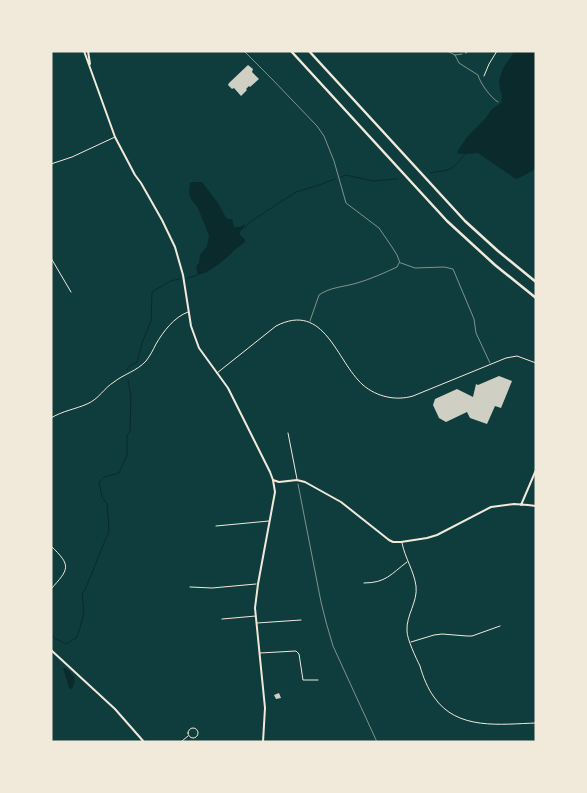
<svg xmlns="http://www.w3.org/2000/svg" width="587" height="793" font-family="Mulish,sans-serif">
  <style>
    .water { fill: #0a2a2b }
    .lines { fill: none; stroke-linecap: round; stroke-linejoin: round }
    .stream { stroke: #0a2a2b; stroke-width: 1 }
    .building { fill: #cfcfc3 }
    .path { stroke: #f1e9da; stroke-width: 0.5 }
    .service { stroke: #f1e9da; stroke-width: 0.5 }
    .minor { stroke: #f1e9da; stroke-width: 1 }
    .tertiary { stroke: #f1e9da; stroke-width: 2 }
    .secondary { stroke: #f1e9da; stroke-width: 2 }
    .motorway { stroke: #f1e9da; stroke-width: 2.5 }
  </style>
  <rect width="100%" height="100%" fill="#0f3d3e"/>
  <!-- water -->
  <path class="water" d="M512,51H536V169L519,178L516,179L478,153L465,154H459L457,152L467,137L485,119L492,109L501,103L502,96L500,90L499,81L503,68L513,54Z
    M192,182H202L218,203L225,216L228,219H232L234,227H240L245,224V226L240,232V235L245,239V242L233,251L231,254L219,264L207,272L198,275L196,266L199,263L200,255L207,246L209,236L198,208L191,199L189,194L190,183Z
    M63,668H66C75,677 77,678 72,689L69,688Z"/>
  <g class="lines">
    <!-- stream -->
    <path class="stream" d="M430,173C436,171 441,172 447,170C455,168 460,160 465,154
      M341,177L346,175L373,181L397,179
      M245,228L250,222L296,192L319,185L335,179
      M187,278L198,275
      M127,370L129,366L137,362L142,343L151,321L152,292L170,281L180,279
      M51,633L54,638L66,644L76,638L79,631L84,613L82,593L85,590L109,531L107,504L102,497L99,482L104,477L119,473L127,455V436L130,431L131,396L128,380"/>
  </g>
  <!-- building -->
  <path class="building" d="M248,65L253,69L252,72L259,79L250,87L249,86L246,89L247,90L241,96L234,88L232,89L228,85L229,83Z
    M499,376L512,381L501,408L495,406L487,424L470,418L467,412L446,422L439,418L433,405L435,399L457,389L473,397L476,384L478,385Z
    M279,693L281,698L276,699L274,695Z"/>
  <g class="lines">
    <!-- path -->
    <path class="path" d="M447,51L455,55L462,54
      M455,55L459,63L478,75C480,83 491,98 498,102
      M298,484L321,602L326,622L333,646L377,742"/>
    <!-- service -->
    <path class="service" d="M244,51L271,78L317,126L324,136L334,161L346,203L379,228L392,247L397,255L400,263
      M401,263L415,268L444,267L453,269L474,319L476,333L490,363
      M310,321L319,295C330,287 344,287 357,283C371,279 384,273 397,267L399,263"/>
    <!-- minor -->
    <path class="minor" d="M466,53L467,51
      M484,76L489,64L497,51
      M51,164L72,157L115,137
      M51,258L71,292
      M217,373L276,326C325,301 336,361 363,385C377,397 396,401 413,396L506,358L517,356L536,363
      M51,418C62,411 76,409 87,404C99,399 104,388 114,382C124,374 137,371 146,361C150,356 153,350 156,344C163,332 174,317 188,312
      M288,433L297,479
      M216,526L269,521
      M402,543C405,558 414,571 416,586C418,602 406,615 407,631C407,639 416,658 420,666C423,677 428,689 434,697C457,731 501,724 536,723
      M51,546C72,566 69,569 51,589
      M364,583C386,583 391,574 407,562
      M190,587L212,588L256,584
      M222,619L256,616
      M257,623L301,620
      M411,642L434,635L442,634L467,636H472L500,626
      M260,653L296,651L299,654L303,680H318
      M188 733a5 5 0 1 1 10 0a5 5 0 1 1-10 0Z
      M181,742L188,736"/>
    <!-- tertiary -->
    <path class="tertiary" d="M273,480L279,482L297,480L305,482L341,502L389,540L393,542H401L427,538L437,535L491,507L514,504L528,505L536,506
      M521,505L536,470"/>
    <!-- secondary -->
    <path class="secondary" d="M84,51L115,137L135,175L141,183L162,220L175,247L183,275L191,326L199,348L228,388L270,472L273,480L275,492L258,584L255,608L265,708L263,742
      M88,51L90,64
      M51,650L115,709L144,742"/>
    <!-- motorway -->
    <path class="motorway" d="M291,51L447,221L495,265L536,298
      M309,51L465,221L498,251L536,282"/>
  </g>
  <!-- border -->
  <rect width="587" height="793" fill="none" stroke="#f1e9da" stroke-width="105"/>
</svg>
